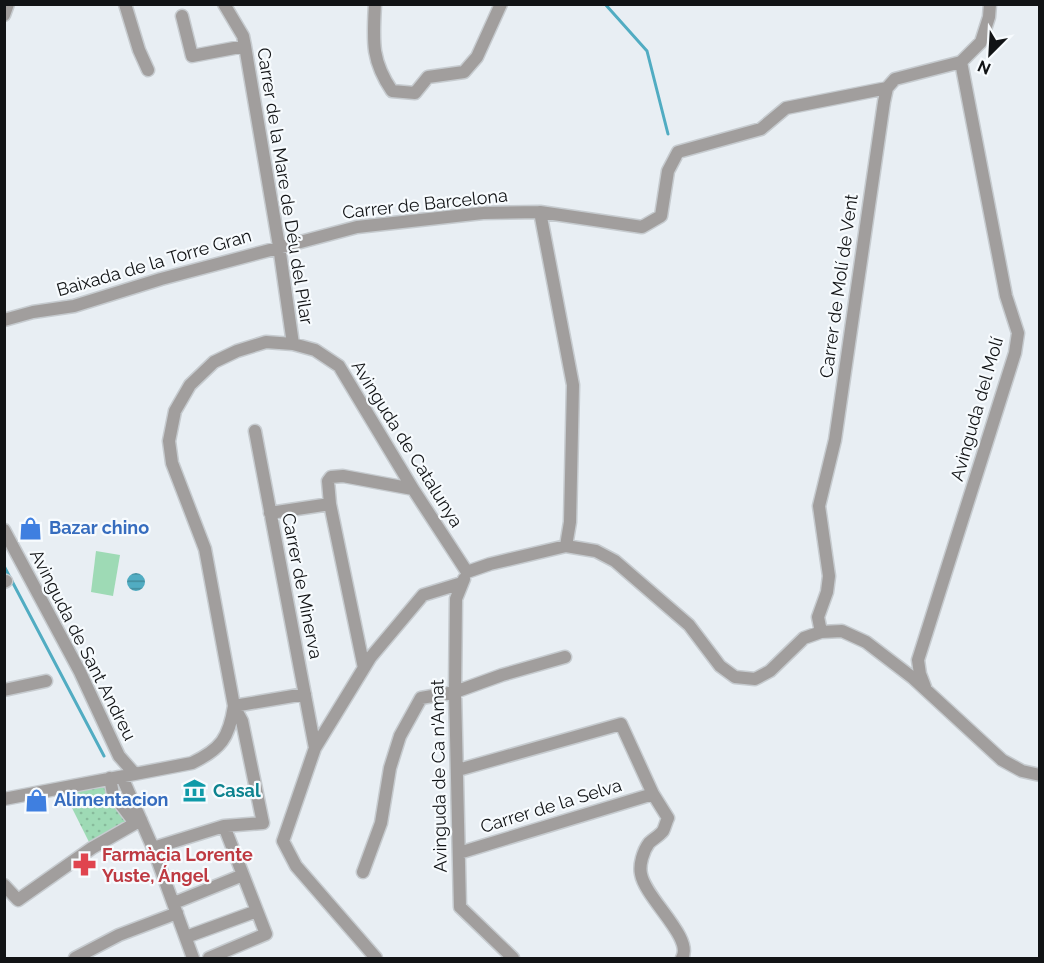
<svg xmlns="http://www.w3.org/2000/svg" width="1044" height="963" font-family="Raleway,sans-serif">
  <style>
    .grass { fill: #9edab5 }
    .park { fill: url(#park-dots) }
    .water { fill: url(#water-rules) }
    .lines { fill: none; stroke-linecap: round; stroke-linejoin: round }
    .stream { stroke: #51acc2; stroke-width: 3 }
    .minor-casing { stroke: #c6cbcf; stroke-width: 15 }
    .minor { stroke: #a19e9d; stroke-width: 12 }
    .labels { text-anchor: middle; stroke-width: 4.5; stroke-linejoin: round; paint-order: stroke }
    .street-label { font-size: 18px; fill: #111315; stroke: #f7fbfe }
    .shop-label { font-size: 18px; font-weight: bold; fill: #366cbe; stroke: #f7fbfe; text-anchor: start }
    .culture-label { font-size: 18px; font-weight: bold; fill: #0d838f; stroke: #f7fbfe; text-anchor: start }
    .health-label { font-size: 18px; font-weight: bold; fill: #be3a42; stroke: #f7fbfe; text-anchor: start }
  </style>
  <defs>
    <pattern id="park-dots" width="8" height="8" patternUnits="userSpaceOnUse" patternTransform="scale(1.5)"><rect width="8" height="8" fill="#9edab5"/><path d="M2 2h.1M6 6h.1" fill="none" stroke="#87ba9b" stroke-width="1.8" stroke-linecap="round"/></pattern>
    <pattern id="water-rules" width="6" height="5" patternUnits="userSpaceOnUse" patternTransform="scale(1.5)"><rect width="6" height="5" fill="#51acc2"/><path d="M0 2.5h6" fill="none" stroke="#428b9c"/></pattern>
  </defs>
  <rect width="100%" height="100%" fill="#e8eef3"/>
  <!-- grass -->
  <path class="grass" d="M96,551L120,555L113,596L91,592Z"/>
  <!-- park -->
  <path class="park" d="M92,785L104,787L129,824L92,848L65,794Z"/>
  <!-- water -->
  <path class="water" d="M127 582a9 9 0 1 1 18 0a9 9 0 1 1-18 0Z"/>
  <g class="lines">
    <!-- stream -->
    <path class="stream" d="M605,4L647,51L668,134
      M4,566L104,756"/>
    <defs>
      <path id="minor" d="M125,4L139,50L148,70
        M224,4L243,36L245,46L279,246L293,344
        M375,4C373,41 371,60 392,91L415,93L428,77L464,72L477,57L501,4
        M4,15L8,4
        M182,16L192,56L245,46
        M540,212L573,385L570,522L566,546
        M4,320L33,312L74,306L161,279L357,227L483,213L540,212L642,227L661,216L668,171L678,152L761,129L786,108L887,88
        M255,431L315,748
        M270,513L330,504
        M4,530L80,672L119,756L134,773
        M467,572L490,564L566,546L596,551L615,561L689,625L720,666L735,677L755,679L770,671L804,638L821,632L842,631L866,642L913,678L1002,760L1022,771L1040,775
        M464,579L456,599L455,692L460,907L513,958
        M4,582L6,581
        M821,632L818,617L827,592L829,576L819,506L835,440L884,102L887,88L895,79L961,62L981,42L989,17L990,4
        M364,668L330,504L328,481L331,477L343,476L413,489
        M925,687L920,674L918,660L1015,353L1018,333L1006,296L961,62
        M4,690L46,681
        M458,770L621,724L653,794L668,818C666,822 665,827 663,831C659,836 653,839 649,843C643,851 639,865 641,874C645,898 694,938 682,958
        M122,777L153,848L193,958
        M110,778L113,794L132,819L141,820
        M4,799L192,763C221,749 229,738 234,706L205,549L172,463L169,441L175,411L190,385L214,362L237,351L266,342L293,344L315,350L339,366L413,489L467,572
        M153,848L224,826L263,823L242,721L234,706L305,694
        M459,853L653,794
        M363,872L381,823L390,768L400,736L421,698L455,692L502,675L565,657
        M4,885L18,900L92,848L141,820
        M174,903L243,875
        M186,937L257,911
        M75,958L119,935L177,913
        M209,958L266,934L224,826
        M376,958L296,866L283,841L315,748L370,658L423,595L462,583"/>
    </defs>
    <!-- minor casing -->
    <use href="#minor" class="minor-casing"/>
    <!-- minor -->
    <use href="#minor" class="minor"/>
  </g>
  <!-- icons -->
  <defs>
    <symbol id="shop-bare" viewBox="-9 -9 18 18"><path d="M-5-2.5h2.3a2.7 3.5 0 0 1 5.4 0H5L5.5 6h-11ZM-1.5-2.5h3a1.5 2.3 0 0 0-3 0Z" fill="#3f7fe0" stroke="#f7fbfe" stroke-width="2.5" paint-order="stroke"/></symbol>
    <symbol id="museum-bare" viewBox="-9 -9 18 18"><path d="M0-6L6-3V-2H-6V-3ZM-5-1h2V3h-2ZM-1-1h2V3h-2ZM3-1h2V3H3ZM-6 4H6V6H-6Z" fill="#0f9aa8" stroke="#f7fbfe" stroke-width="2.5" paint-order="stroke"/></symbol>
    <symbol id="pharmacy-bare" viewBox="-9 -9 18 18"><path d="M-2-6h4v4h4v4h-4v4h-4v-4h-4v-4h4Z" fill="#e0444e" stroke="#f7fbfe" stroke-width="2.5" paint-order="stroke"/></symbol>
  </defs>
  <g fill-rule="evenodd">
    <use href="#shop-bare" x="14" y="512" width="33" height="33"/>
    <use href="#museum-bare" x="178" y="774" width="33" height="33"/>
    <use href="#shop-bare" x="20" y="784" width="33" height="33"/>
    <use href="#pharmacy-bare" x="68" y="848" width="33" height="33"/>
  </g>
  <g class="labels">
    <!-- street labels -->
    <g class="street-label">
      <text transform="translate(285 186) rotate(81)" y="6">Carrer de la Mare de Déu del Pilar</text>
      <text transform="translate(425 204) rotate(-6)" y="6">Carrer de Barcelona</text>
      <text transform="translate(154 263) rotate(-16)" y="6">Baixada de la Torre Gran</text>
      <text transform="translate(839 286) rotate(-82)" y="6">Carrer de Molí de Vent</text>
      <text transform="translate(977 409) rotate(-74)" y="6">Avinguda del Molí</text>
      <text transform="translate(407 444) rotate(58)" y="6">Avinguda de Catalunya</text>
      <text transform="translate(302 586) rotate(79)" y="6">Carrer de Minerva</text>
      <text transform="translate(83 645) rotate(63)" y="6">Avinguda de Sant Andreu</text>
      <text transform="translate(439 776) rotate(-91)" y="6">Avinguda de Ca n'Amat</text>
      <text transform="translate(551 806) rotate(-17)" y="6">Carrer de la Selva</text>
    </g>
    <!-- shop labels -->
    <g class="shop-label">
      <text x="49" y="534">Bazar chino</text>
      <text x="54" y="806">Alimentacion</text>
    </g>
    <!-- culture labels -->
    <g class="culture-label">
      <text x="213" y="797">Casal</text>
    </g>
    <!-- health labels -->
    <g class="health-label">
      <text x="102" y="861">Farmàcia Lorente<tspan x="102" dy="21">Yuste, Ángel</tspan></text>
    </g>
  </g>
  <!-- border -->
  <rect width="1044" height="963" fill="none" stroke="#111315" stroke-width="12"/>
  <!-- north arrow -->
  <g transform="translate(990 54) rotate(204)" stroke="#f7fbfe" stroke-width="4.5" paint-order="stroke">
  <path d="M0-4.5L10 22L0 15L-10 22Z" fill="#111315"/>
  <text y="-9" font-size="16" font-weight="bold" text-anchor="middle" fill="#111315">N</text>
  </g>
</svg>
